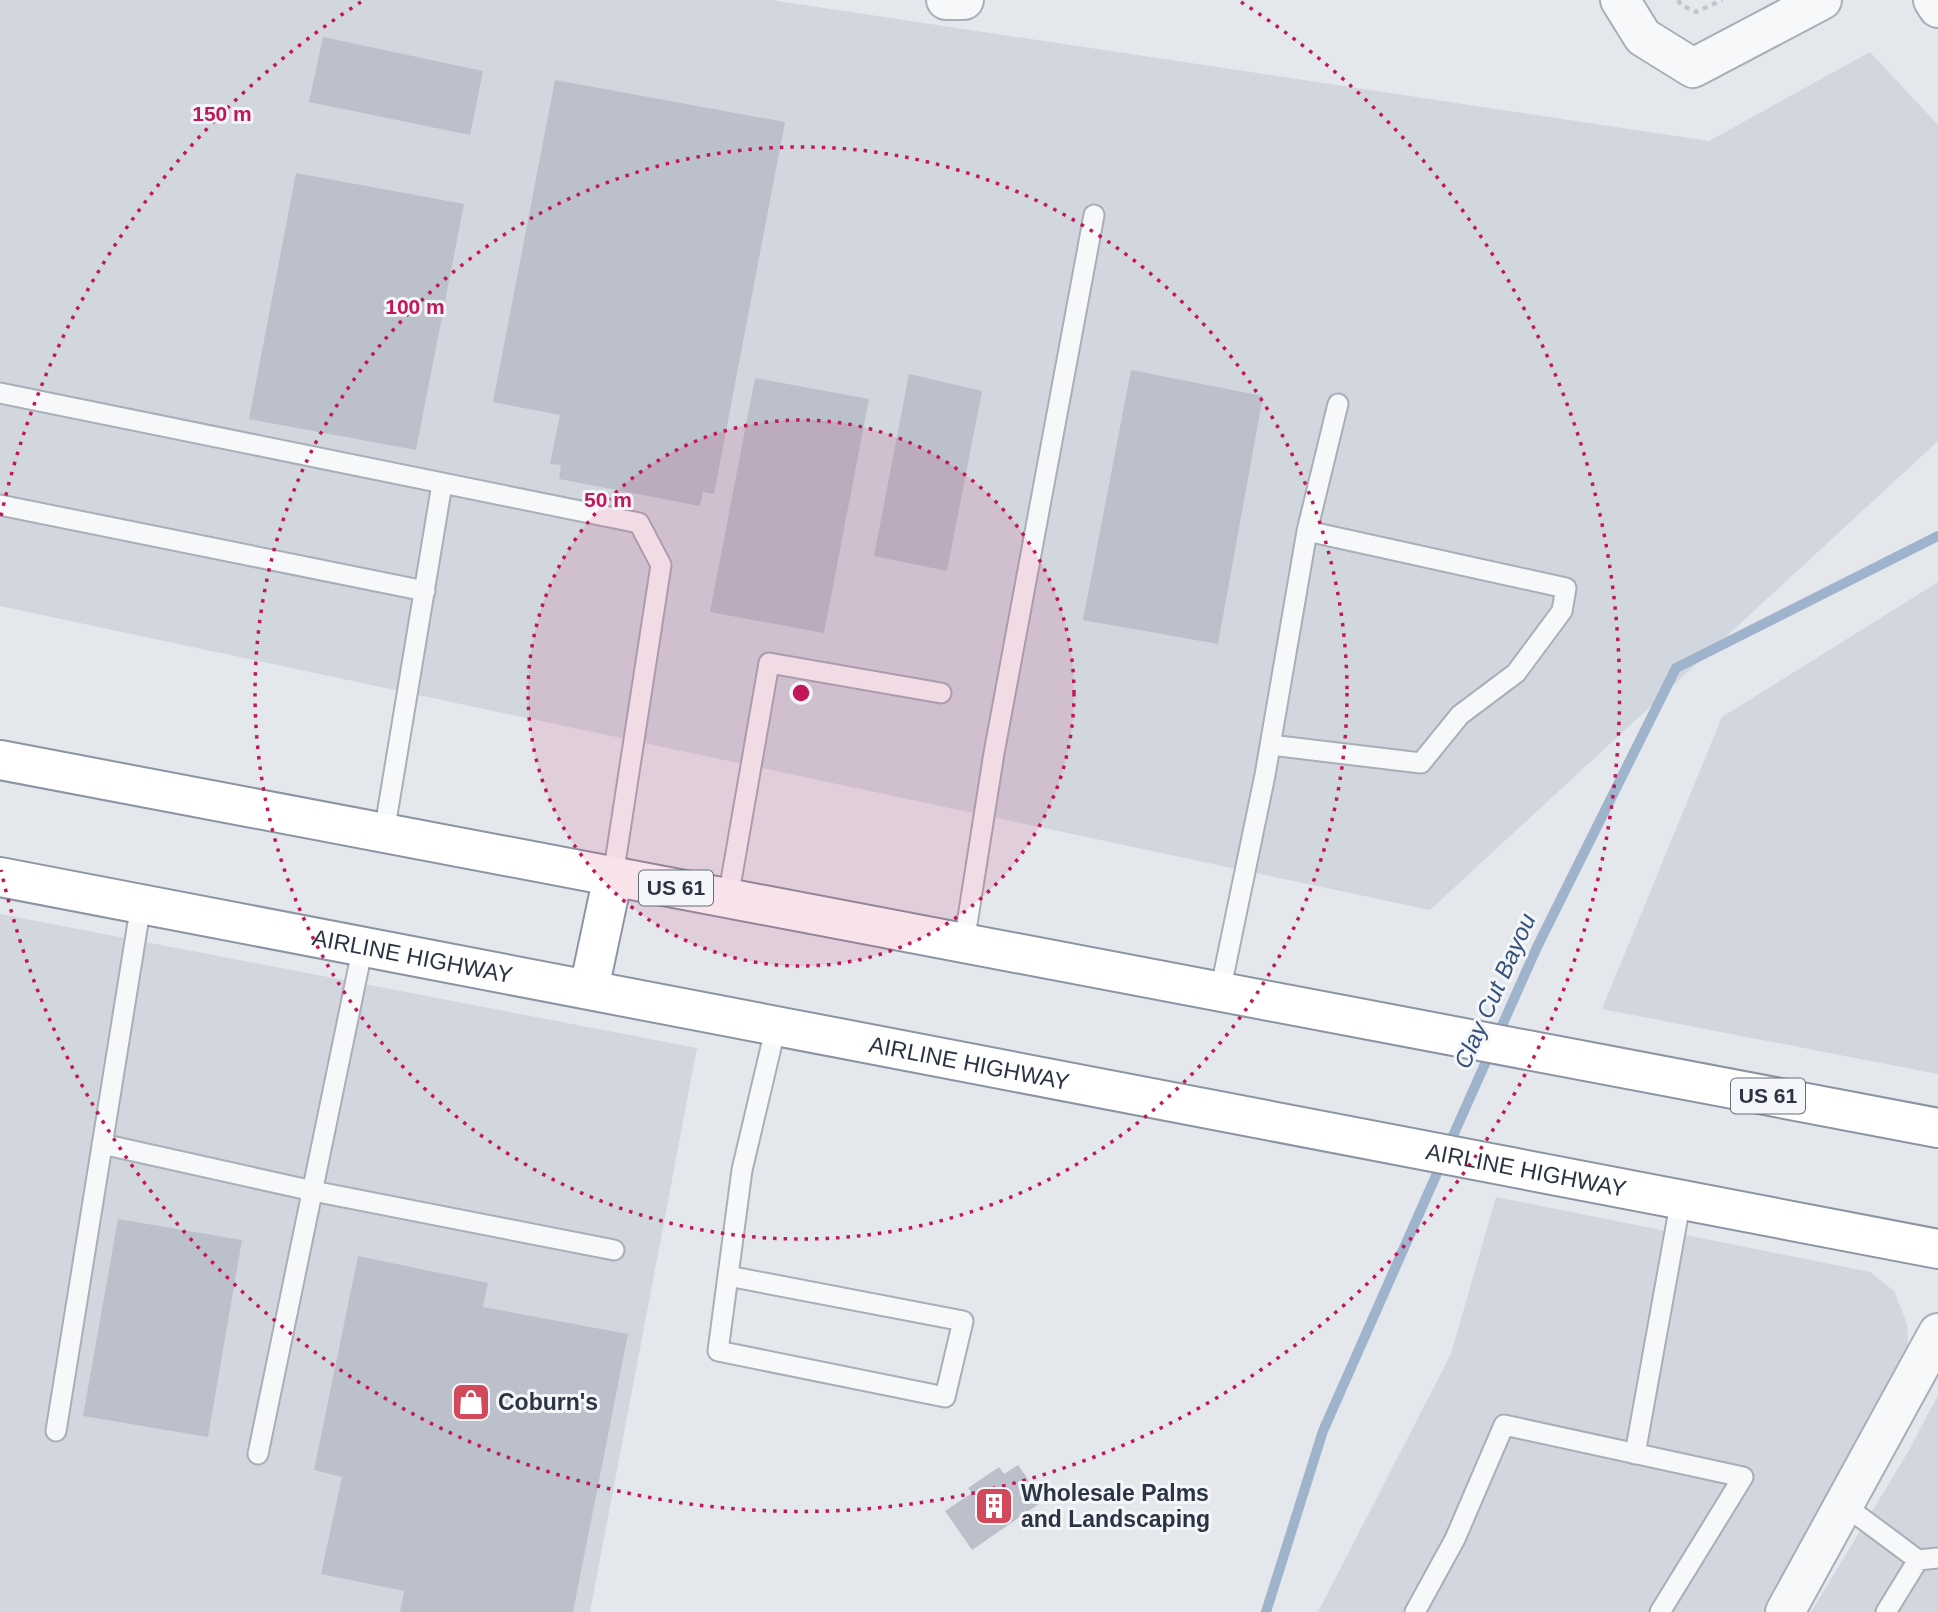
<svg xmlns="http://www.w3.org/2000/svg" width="1938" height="1612" font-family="Arial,sans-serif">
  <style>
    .built { fill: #d2d6de }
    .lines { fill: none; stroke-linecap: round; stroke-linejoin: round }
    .stream { stroke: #9fb4cc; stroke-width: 10 }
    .building { fill: #bbc0ca }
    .lane-casing { stroke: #a9aeb7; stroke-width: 23 }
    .street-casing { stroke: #a9aeb7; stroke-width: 42 }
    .highway-casing { stroke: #8b94a3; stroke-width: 42 }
    .path { stroke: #c2c5cb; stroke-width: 4.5; stroke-dasharray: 5 5; stroke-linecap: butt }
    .lane { stroke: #f7f8fa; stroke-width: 19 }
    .street { stroke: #f7f8fa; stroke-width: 38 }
    .highway { stroke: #fff; stroke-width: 38 }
    .ring { fill: none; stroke: #c2185b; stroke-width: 3.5; stroke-dasharray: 3.5 7 }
    .labels { text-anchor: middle; stroke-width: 6; stroke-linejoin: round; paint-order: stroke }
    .shield { fill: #f4f6f9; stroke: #676e7b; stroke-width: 2 }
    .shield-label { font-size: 21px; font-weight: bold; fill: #2b3445 }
    .street-label { font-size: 23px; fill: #2b3445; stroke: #f4f6f9 }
    .poi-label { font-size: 23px; font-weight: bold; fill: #2b3445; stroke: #f4f6f9; text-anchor: start }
    .water-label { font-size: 24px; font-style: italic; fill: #34527a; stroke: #f4f6f9 }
    .centre { fill: #c2185b; stroke: #f4f6f9; stroke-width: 3.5 }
    .ring-label { font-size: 21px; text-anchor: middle; font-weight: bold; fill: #c2185b; stroke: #f4f6f9; stroke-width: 6; stroke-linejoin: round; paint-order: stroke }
  </style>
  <rect width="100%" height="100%" fill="#e4e7ec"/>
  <!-- built -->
  <path class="built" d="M0,0H771L1709,141L1870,52L1938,125V441L1430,910L0,606Z
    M1938,582V1074L1602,1009L1722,717Z
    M0,914L697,1048L590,1612H0Z
    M1496,1197L1870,1272L1894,1291L1907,1324L1908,1343L1899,1382L1877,1428L1765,1612H1318L1451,1354Z
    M1938,1395V1612H1811L1908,1452Z"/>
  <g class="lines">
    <!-- stream -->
    <path class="stream" d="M1448,1147L1537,947L1676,668L1938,536
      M1266,1612L1323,1431L1442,1162"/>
  </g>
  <!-- building -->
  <path class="building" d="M323,37L483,71L470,135L309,102Z
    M555,80L785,122L714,494L703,492L700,506L559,479L561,465L550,464L560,415L493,402Z
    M296,173L464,204L416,450L249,419Z
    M1131,370L1263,396L1218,644L1083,620Z
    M909,374L982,391L947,571L874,556Z
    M755,378L869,399L824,633L710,612Z
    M118,1219L242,1240L208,1437L83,1416Z
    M358,1256L488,1283L483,1307L628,1334L573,1612H400L404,1591L321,1574L342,1477L314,1470Z
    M1018,1465L1043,1501L972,1550L945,1511L972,1493L968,1488L999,1467L1004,1474Z"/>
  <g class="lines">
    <defs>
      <path id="lane" d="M0,393L639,523L661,565L613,876
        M0,505L425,591
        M1270,745L1421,763L1460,715L1516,673L1562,611L1566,588L1307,531
        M384,833L442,484
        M728,898L769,663L941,693
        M964,943L994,753L1094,215
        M1220,992L1265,775L1307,531L1338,404
        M102,1144L313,1191L614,1250
        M728,1276L963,1321L945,1397L718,1351L742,1170L776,1026
        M56,1431L141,904
        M258,1454L363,946
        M1635,1454L1681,1199
        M1844,1505L1918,1560L1886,1612
        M1918,1560L1938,1558
        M1415,1612L1455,1539L1504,1425L1743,1477L1660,1612"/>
      <path id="street" d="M946,0H964
        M1620,0L1643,37L1693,68L1822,0
        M1933,0L1938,8
        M1785,1612L1938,1333"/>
      <g id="highway">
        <path d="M0,760L1938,1128"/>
        <path id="s1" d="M0,877L1938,1249"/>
        <path d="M589,989L613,876"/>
      </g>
    </defs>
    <!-- lane casing -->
    <use href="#lane" class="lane-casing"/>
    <!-- street casing -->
    <use href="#street" class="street-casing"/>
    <!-- highway casing -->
    <use href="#highway" class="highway-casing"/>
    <!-- path -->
    <path class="path" d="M1678,0L1681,5L1696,12L1722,0"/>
    <!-- lane -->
    <use href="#lane" class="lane"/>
    <!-- street -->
    <use href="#street" class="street"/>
    <!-- highway -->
    <use href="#highway" class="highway"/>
  </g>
  <!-- distance rings -->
  <circle cx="801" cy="693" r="273" fill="#c2185b" fill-opacity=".12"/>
  <g class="ring">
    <circle cx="801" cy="693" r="273"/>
    <circle cx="801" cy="693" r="546"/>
    <path d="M1 516A819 819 0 0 1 361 2M1241 2A819 819 0 1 1 1 870"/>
  </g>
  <!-- icons -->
  <defs>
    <symbol id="shop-square" viewBox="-11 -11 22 22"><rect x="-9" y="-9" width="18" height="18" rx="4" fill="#d1495b" stroke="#f4f6f9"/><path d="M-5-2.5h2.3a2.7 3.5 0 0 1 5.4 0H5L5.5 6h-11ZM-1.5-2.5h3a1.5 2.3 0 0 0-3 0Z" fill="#fff"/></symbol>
    <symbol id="building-square" viewBox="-11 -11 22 22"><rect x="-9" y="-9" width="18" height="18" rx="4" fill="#d1495b" stroke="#f4f6f9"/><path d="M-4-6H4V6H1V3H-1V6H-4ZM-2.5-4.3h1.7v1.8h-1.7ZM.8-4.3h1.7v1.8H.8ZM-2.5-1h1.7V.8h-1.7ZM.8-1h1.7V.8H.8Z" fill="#fff"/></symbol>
  </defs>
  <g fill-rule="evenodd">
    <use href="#shop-square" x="449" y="1380" width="44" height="44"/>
    <use href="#building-square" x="972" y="1484" width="44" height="44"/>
  </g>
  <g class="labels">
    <!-- shield labels -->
    <g class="shield">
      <rect x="639" y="870.5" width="74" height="35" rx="5"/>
      <rect x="1731" y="1078.5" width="74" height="35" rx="5"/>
    </g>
    <g class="shield-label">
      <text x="676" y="895">US 61</text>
      <text x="1768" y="1103">US 61</text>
    </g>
    <!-- street labels -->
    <g class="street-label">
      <text dy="8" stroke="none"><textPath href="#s1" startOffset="420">AIRLINE HIGHWAY</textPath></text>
      <text dy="8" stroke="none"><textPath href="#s1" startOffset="987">AIRLINE HIGHWAY</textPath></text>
      <text dy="8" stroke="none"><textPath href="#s1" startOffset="1554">AIRLINE HIGHWAY</textPath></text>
    </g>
    <!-- poi labels -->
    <g class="poi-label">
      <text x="498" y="1410">Coburn's</text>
      <text x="1021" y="1501">Wholesale Palms<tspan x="1021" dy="26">and Landscaping</tspan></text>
    </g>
    <!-- water labels -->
    <g class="water-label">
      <text transform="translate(1495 991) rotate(-66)" y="8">Clay Cut Bayou</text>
    </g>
  </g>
  <circle cx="801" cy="693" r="10" class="centre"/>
  <g class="ring-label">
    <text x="222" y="121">150 m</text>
    <text x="415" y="314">100 m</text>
    <text x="608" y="507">50 m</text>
  </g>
</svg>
